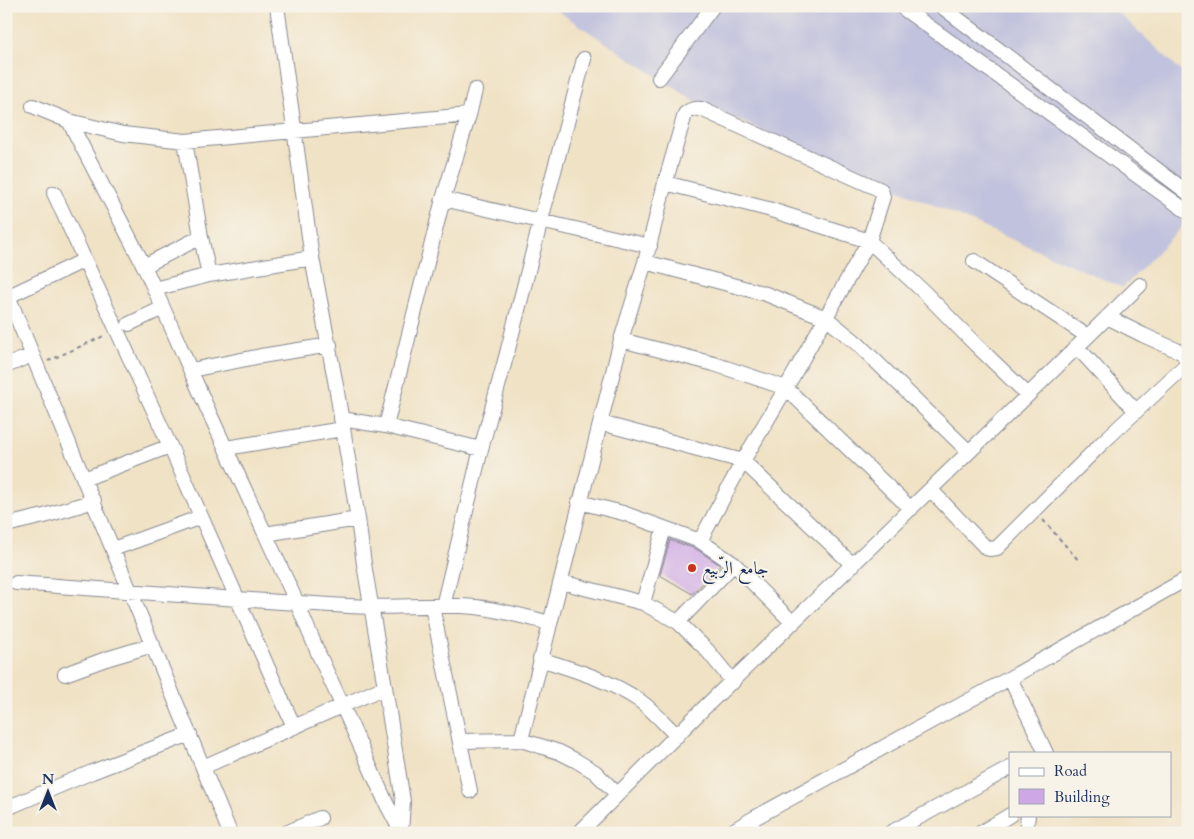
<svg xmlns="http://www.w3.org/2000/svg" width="1194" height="839" font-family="Cardo,Amiri,serif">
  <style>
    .industrial { fill: #c1c2dd }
    .building { fill: #cda7e6 }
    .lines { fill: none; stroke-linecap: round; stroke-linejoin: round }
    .street-casing { stroke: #868892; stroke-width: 16 }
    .path { stroke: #868892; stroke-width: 2; stroke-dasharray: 4 4; stroke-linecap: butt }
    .street { stroke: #fff; stroke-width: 14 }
    .poi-dot { fill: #c8321e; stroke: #f7f3e8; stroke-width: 2 }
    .labels { text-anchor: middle; stroke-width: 4; stroke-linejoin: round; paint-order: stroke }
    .poi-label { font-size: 18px; fill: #1b2f5e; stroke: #f7f3e8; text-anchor: start }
  </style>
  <rect width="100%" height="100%" fill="#f7f3e8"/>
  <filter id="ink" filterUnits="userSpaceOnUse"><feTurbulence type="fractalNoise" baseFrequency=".02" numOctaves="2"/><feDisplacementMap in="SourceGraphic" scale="10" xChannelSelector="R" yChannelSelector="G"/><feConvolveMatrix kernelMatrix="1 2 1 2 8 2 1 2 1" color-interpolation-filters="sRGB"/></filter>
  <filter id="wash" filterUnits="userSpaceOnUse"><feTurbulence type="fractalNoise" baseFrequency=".0096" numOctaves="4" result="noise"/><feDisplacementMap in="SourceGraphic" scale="20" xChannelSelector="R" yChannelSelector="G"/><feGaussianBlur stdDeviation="1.12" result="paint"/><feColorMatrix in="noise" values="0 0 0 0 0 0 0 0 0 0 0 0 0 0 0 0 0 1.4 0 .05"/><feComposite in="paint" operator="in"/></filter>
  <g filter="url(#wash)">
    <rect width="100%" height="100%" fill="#f0e2c5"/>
    <!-- industrial -->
    <path class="industrial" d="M550,6H1111L1188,77V220L1123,288L693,100Z"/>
    <g id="blocks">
      <!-- building -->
      <path class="building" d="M670,540L696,549L720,565L692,594L660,575Z"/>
    </g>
  </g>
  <g filter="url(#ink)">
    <use href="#blocks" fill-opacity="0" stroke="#868892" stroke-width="1"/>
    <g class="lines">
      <defs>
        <path id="street" d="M277,6L312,258L335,380L358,519L364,564L385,687L403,801L401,833
          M900,6L1188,212
          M941,6L1188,193
          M659,78L713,6
          M33,106L69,121L123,134L185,141L469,115
          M69,121L144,266L163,308L208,410L297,603L319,655L343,707L387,805L401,831
          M185,141L201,237L209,275
          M665,183L768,209L869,241L924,292L975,344L1028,395
          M54,193L170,446L294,727
          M443,199L650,246
          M974,261L1087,336
          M645,262L766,294L826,318L858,344L969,452
          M144,266L201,237
          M154,289L209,275L312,258
          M6,291L230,833
          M9,296L85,260
          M1107,317L1143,335L1183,353L1188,364
          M129,324L163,308
          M621,340L714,364L786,388L911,509
          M1077,347L1136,411
          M6,366L32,355
          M191,370L261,356L330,345
          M341,419L386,426L481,449
          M601,423L743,461L853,565
          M386,426L443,199L469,115L475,90
          M226,448L343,429
          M84,479L170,446
          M931,490L986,548L990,549L997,548L1102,443L1187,364
          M579,502L623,513L700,541L734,564L793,623
          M6,525L44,516L94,501
          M265,534L358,519
          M113,549L201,517
          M561,582L643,603L678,622L707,650L733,682
          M16,583C127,591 237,600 348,606C391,609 434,603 476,607C501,610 526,617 550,623
          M643,603L664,528
          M432,606L470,791
          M443,606L481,449L506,357L541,220L584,59
          M678,622L734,564
          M540,659C574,670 610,680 640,701C654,711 665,724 677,736
          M65,674L106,659L153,645
          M1010,678L1046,753
          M521,740L621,340L645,262L665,183L685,114C690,109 694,108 701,109L881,190L883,197L869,241L786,388L743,461L700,541
          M460,741L521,740L559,752L575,760L595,772L617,794
          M203,767L385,687
          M6,809L14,805L92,772L190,734
          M749,821L756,833
          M6,830L7,833
          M286,833L320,818
          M579,833L704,708L1028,395L1140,285
          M729,833L749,821L1010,678L1188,578
          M890,833L1010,768
          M980,833L1010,815
          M1026,833L1028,815"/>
      </defs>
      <!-- street casing -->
      <use href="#street" class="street-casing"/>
      <!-- path -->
      <path class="path" d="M48,361L106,335
        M1043,520L1080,562"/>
      <!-- street -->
      <use href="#street" class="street"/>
    </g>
  </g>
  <!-- markers -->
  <circle class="poi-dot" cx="692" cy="568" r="5"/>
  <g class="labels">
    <!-- poi labels -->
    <g class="poi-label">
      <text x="702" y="574">جامع الرّبيع</text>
    </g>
  </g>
  <!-- margin -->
  <rect width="1194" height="839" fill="none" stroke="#f7f3e8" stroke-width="25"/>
  <!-- legend -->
  <rect x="1009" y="752" width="162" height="65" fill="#f7f3e8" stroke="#9fa5b1"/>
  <rect x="1019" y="768" width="25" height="8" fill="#ffffff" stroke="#9fa5b1"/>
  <text x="1054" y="776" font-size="15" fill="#1b2f5e">Road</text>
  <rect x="1019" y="789" width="25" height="15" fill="#cda7e6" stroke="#9fa5b1"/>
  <text x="1054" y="802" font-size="15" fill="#1b2f5e">Building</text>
  <!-- north arrow -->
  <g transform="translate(48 792)" stroke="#f7f3e8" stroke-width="4" paint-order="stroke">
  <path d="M0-4L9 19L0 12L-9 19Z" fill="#1b2f5e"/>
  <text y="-8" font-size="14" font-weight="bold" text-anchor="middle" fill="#1b2f5e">N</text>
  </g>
</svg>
